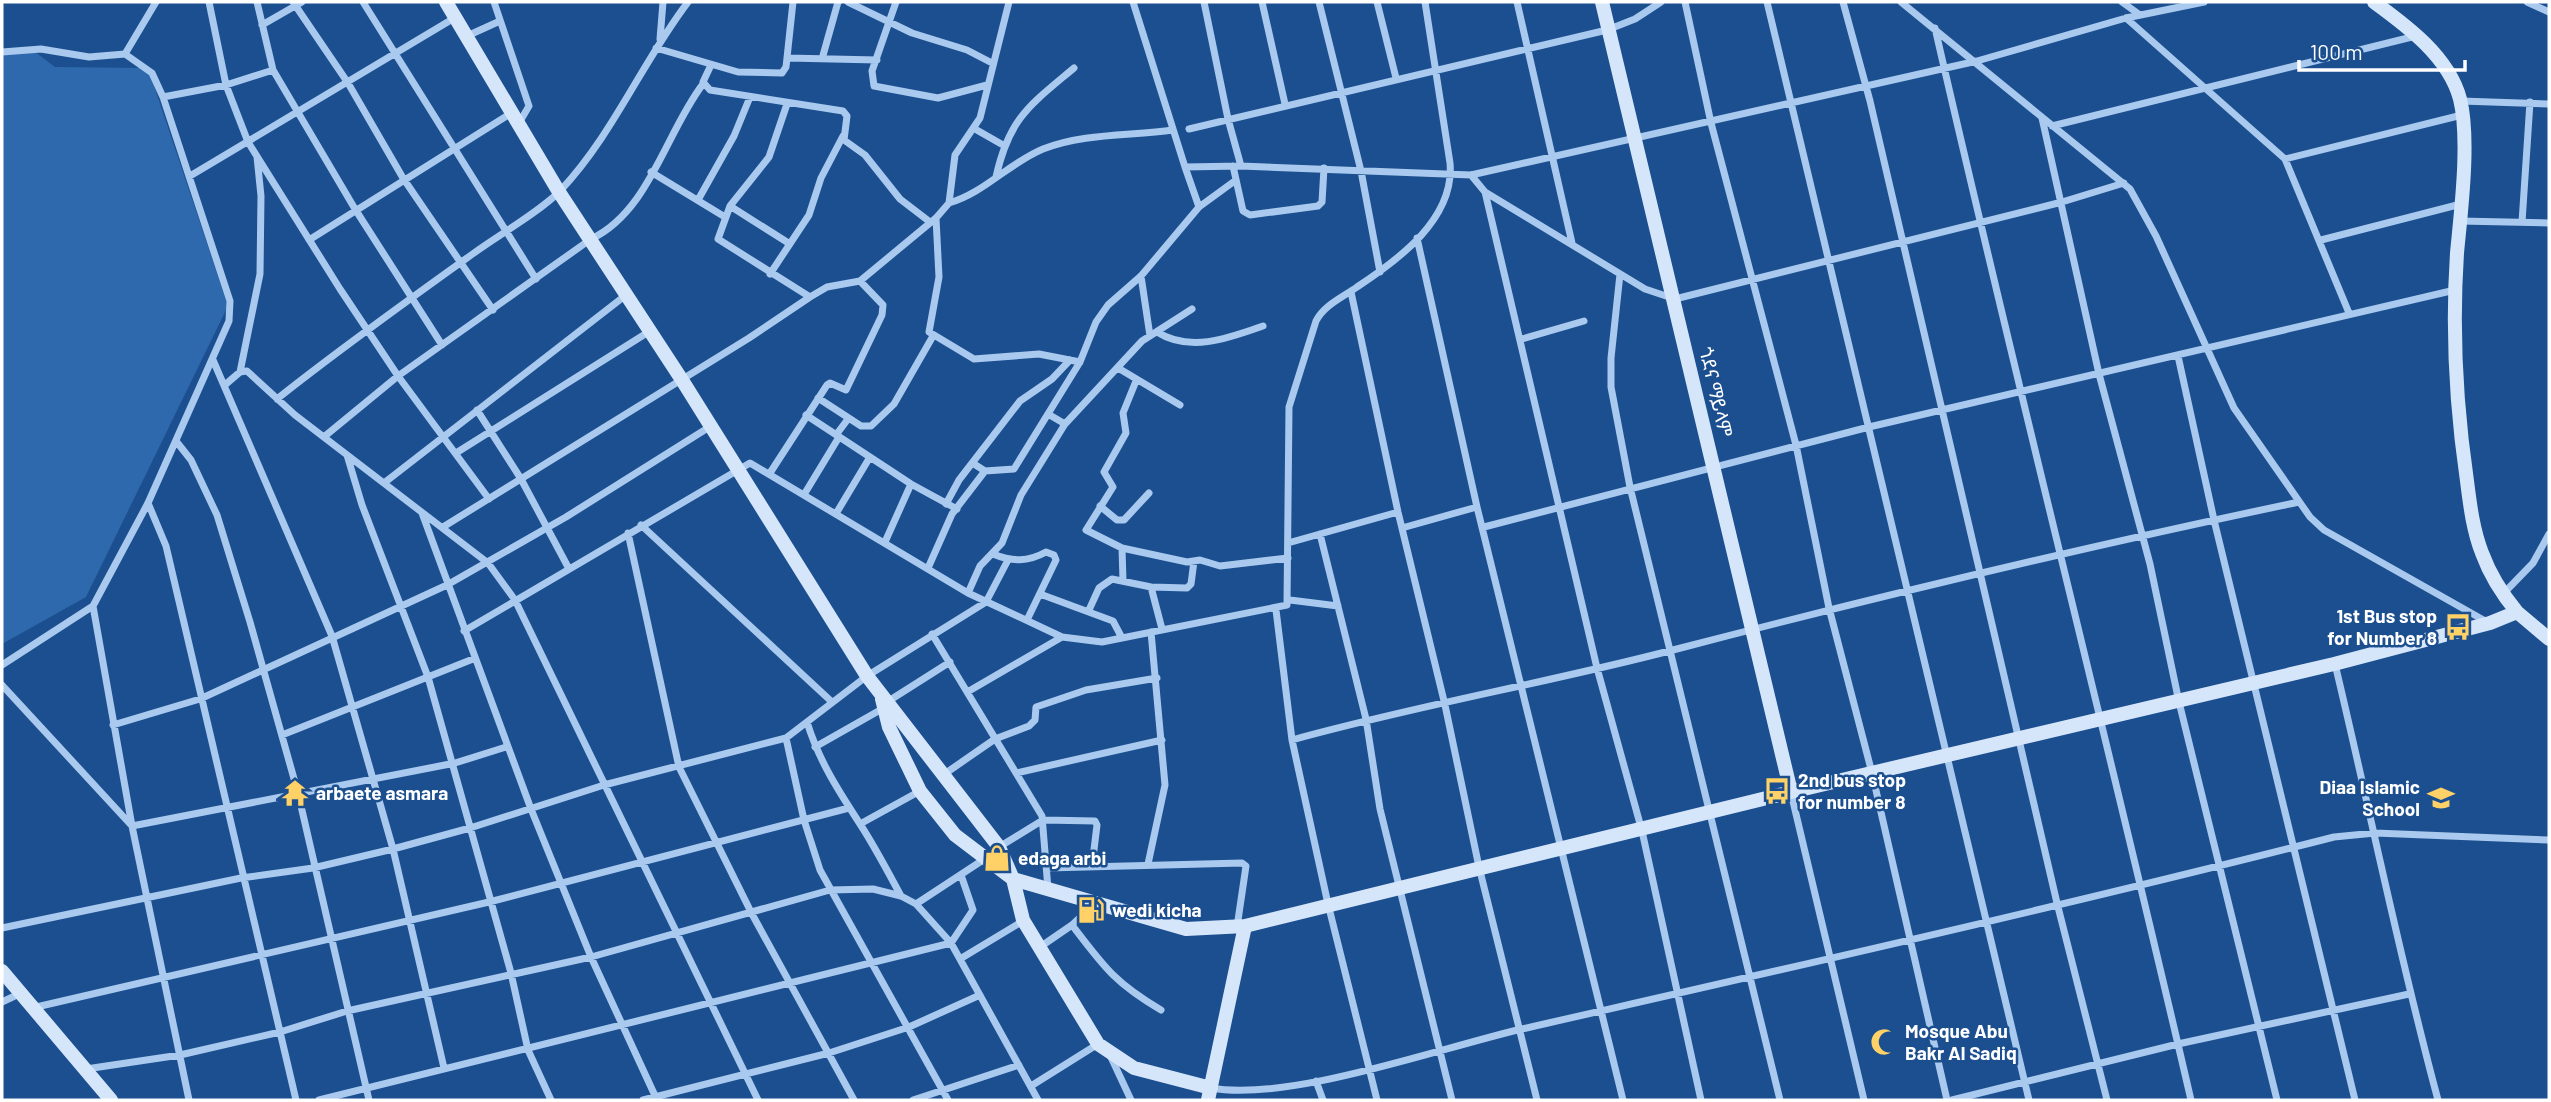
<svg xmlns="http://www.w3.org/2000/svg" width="2551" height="1102" font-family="Barlow,'Noto Sans Ethiopic',sans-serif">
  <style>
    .green { fill: #2e69ad }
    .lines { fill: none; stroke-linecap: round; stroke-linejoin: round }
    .street { stroke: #a9c9ee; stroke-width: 7 }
    .secondary { stroke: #d6e6fa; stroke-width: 14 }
    .labels { text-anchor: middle; stroke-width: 5; stroke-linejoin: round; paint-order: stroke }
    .street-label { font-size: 19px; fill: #fff; stroke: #1b4f8f }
    .poi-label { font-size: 19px; font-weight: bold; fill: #fff; stroke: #1b4f8f; text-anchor: start }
  </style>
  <rect width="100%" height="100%" fill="#1b4f8f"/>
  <!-- green -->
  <path class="green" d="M34,51L55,67L148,68L228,306L86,597L2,644V55Z"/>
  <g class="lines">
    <!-- street -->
    <path class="street" d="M209,2L226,85L248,142L340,289L398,376L489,499
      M257,2L273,70L355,209L442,345
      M293,2L348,83L403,178L493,310
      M363,2L536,279
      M494,2L529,106L519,123
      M848,2L912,33L967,50L992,63
      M896,2L872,71L874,86L938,98L987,85
      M1133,2L1185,167L1241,166L1471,175L1977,61L2126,18L2204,2
      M1204,2L1228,119L1241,166
      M1262,2L1285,104
      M1319,2L1361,171L1380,272
      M1377,2L1396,78
      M1517,2L1572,243
      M1685,2L1711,123L1796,445L1829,608L1872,773L1947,1100
      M1767,2L2029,1100
      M1843,2L1870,101L2057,903L2107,1100
      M1901,2L2130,189L2156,236L2234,408L2310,517L2324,530L2487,622
      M2122,2L2140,15
      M2527,2L2549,12
      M2126,18L2285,159L2349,313
      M262,25L302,2
      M1935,28C2017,386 2108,742 2191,1100
      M467,36L500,21
      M660,39L663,2
      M656,48L738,72L782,73L786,67L793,2
      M2,52L41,49L89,57L125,54L152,73L163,97L230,301L229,321L148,503L93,606L2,665
      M125,54L156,2
      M787,58L877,60
      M822,59L838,2
      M711,65L703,82L710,90L843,111L847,116L844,140L865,155L900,199L930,222
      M163,97L226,85L273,70
      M2461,101L2549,104
      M787,104L769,157L730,206L718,239L810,297
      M2042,118L2099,374L2150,564L2179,702L2277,1100
      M2052,126L2416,36
      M975,129L1003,145
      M1189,129L1607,30L1635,19L1661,2
      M2285,159L2462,115
      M1233,166L1243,211L1250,215L1318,206L1322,202L1324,168
      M1185,167L1199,207
      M651,172L725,217
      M1471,175L1485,192L1645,289L1675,299L2062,202L2124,183
      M190,176L456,17
      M996,177C1009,118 1030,105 1074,68
      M1485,192L1597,668L1642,831L1701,1100
      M698,200L734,136L750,97
      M949,203C984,193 1009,163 1043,149C1083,133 1130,136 1173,130
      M730,206L790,244
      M936,218L939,277L929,332L974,359L1039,354L1080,362
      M2460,221L2549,223
      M2522,222L2530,102
      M1417,238L1477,507L1623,1100
      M309,240L513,112
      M2321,240L2461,204
      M770,274L809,215L821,178L843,136
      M1620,274L1611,358V387L1630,487L1780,1100
      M1141,276L1150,336
      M1351,292L1398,512L1445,705L1479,867L1537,1100
      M1157,332C1190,353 1229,338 1263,326
      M1522,339L1584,321
      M2178,356L2214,520L2355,1100
      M213,360L332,636L393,849L444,1068
      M1118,368L1180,405
      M240,372L260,274L261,196L257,157
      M1136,381L1123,413L1126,433L1104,472L1113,487L1086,530L1122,548L1187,562L1200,560L1220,566L1288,558
      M226,384L240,372L247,371L295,415L488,563L515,600L758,1100
      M818,398L861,426H871L894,404L933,336
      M277,399C341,348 407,301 474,253C500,234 538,213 560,191C613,135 642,62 688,2
      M477,410L521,479L568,567
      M1048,414L1065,424
      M806,415L911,484L957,509
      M836,435L848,419
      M325,436L398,376L591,239C649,212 666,132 703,84
      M176,441L191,460L217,515L250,622L298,793L369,1100
      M456,453L650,331
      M347,455L362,505L428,677L511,973L528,1050L551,1100
      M974,464L985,471L1014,469L1080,362L1096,322L1108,305L1141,276L1199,207L1236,180
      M770,473L827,385L830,383L846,390L882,315L883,305L860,281
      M384,483L626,295
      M805,493L839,437
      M148,503L166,546L296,1100
      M946,504L959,480L1020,401L1052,379L1070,360
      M1100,506L1117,520H1124L1149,493
      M837,512L870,457
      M422,513L531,809L591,957L657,1100
      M641,525L832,702
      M443,527L749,338L810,297L827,287L860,281L936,218L949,203L955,155L980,118L1009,2
      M1484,527L1869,427L2455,290
      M1402,528L1477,507
      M628,533L679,767L752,914L854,1100
      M1320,534L1366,719L1380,809L1452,1100
      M885,542L911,484
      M1288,543L1398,512
      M1122,548L1123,581
      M993,554C1012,562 1028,562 1046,552L1054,555L1056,560L1027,620
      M928,568L952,514L985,471
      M1151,587L1162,629
      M968,593L980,566L1002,543L1021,495L1065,424L1142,341L1192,309
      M1040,594L1113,621L1122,638
      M2503,594L2533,563L2549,534
      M1290,600L1338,606
      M93,606L132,826L189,1100
      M1089,610L1099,588L1112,579L1151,587L1187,588L1191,584L1194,561
      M1276,610L1292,740L1328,904L1377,1100
      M464,631L750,463L968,593L1062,637L1102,642L1287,605L1289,407L1316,321C1324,305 1343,297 1357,287C1398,260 1455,219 1450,163L1425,2
      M932,634L1042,816L1048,889
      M2335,664C2370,810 2399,956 2438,1100
      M2,685L132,826L455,763L506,747
      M969,691L1062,637
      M887,702L950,662
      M807,722C819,761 838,790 860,824C875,847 888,872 901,896
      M113,725L200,699L447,585L566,517L711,426
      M282,735L473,659
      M786,738L804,820L820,870L948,1100
      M1292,740C1418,705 1547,683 1673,650C1880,596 2089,546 2299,502
      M815,747L882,709
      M1016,773L1162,740
      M943,775L995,739L1029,726L1035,720L1036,707L1086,690L1157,678
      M1791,793L1864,1100
      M860,824L920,791
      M999,847L1043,820L1095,821L1097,825L1092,866
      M983,860L916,904L951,943L1038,1100
      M1148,864L1165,785L1151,632
      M1047,868L1242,863L1246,866L1237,927
      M1072,925C1104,967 1115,983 1161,1010
      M2,928L241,878L313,868L393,849L470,828L604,785L786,738L867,676L986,602L1008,560
      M1040,947L1072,925L1094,904
      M960,959L1023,921
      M2,1002L19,994
      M32,1008L489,902L849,808
      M1110,1055L1131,1100
      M86,1069L180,1055L280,1032L347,1011L591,957L830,890L873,889L901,896L916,904
      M1316,1081L1323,1100
      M1031,1086L1098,1044
      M1211,1088C1291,1102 1439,1048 1522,1029C1793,967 2064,906 2334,837L2375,833L2549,840
      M319,1100L951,943L973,910L961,875
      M643,1100L829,1053L909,1027L980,995
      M913,1100L1019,1065
      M1952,1100L2178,1044L2409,994"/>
    <!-- secondary -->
    <path class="secondary" d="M446,2L559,192L682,380L867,676L999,847L1013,879L1186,929L1245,926L1791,792L2334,664L2490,623L2517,612L2549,639
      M1602,2L1791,792
      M2374,2C2407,26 2449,57 2460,99C2470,139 2461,211 2457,253C2452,328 2456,406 2467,481C2470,505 2473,530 2482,553C2490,575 2502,594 2517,612
      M882,699L889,727L920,791L955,835L1013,879L1023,920L1098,1044L1134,1068L1211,1088
      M2,971L111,1100
      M1208,1100L1245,926"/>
  </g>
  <!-- icons -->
  <defs>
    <symbol id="bus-bare" viewBox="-9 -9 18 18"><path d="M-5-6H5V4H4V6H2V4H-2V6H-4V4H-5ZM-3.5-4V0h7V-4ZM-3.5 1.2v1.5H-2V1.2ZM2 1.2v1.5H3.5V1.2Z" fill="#ffd166" stroke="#1b4f8f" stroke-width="2.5" paint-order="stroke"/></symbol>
    <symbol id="temple-bare" viewBox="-9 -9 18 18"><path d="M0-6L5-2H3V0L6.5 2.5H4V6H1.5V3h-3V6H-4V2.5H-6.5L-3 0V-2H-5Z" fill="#ffd166" stroke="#1b4f8f" stroke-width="2.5" paint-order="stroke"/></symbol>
    <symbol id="school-bare" viewBox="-9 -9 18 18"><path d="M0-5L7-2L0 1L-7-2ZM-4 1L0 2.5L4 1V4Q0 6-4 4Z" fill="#ffd166" stroke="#1b4f8f" stroke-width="2.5" paint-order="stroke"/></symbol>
    <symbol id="shop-bare" viewBox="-9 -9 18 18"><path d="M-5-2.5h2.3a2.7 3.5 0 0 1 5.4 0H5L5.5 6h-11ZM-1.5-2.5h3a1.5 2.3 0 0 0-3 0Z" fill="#ffd166" stroke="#1b4f8f" stroke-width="2.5" paint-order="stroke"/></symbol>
    <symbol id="fuel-bare" viewBox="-9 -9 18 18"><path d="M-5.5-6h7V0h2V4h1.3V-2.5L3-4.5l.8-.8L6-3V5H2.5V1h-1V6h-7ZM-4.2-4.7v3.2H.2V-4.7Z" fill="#ffd166" stroke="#1b4f8f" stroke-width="2.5" paint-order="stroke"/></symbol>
    <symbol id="mosque-bare" viewBox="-9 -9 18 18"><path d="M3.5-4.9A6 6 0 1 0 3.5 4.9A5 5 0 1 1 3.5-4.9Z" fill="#ffd166" stroke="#1b4f8f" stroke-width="2.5" paint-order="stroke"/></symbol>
  </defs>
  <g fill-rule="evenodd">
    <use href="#bus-bare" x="2439" y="608" width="38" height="38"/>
    <use href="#bus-bare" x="1758" y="772" width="38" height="38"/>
    <use href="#temple-bare" x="276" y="774" width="38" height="38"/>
    <use href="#school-bare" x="2422" y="779" width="38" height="38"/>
    <use href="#shop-bare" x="978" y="839" width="38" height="38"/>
    <use href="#fuel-bare" x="1072" y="891" width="38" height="38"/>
    <use href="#mosque-bare" x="1865" y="1023" width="38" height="38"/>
  </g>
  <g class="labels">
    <!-- street labels -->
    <g class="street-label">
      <text transform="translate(1716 392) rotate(77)" y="7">ጎደና ማይላም</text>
    </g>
    <!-- poi labels -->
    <g class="poi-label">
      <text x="2437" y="623" text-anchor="end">1st Bus stop<tspan x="2437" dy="22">for Number 8</tspan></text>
      <text x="1798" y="787">2nd bus stop<tspan x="1798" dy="22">for number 8</tspan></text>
      <text x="2420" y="794" text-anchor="end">Diaa Islamic<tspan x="2420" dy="22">School</tspan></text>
      <text x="316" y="800">arbaete asmara</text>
      <text x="1018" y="865">edaga arbi</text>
      <text x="1112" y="917">wedi kicha</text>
      <text x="1905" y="1038">Mosque Abu<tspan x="1905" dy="22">Bakr Al Sadiq</tspan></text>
    </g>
  </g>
  <!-- border -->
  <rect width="2551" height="1102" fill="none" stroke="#ffffff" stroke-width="7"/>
  <!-- scale -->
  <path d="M2299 60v10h166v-10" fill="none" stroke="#ffffff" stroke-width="3.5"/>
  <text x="2310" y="60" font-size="21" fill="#ffffff" stroke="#1b4f8f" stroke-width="5" paint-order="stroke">100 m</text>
</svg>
